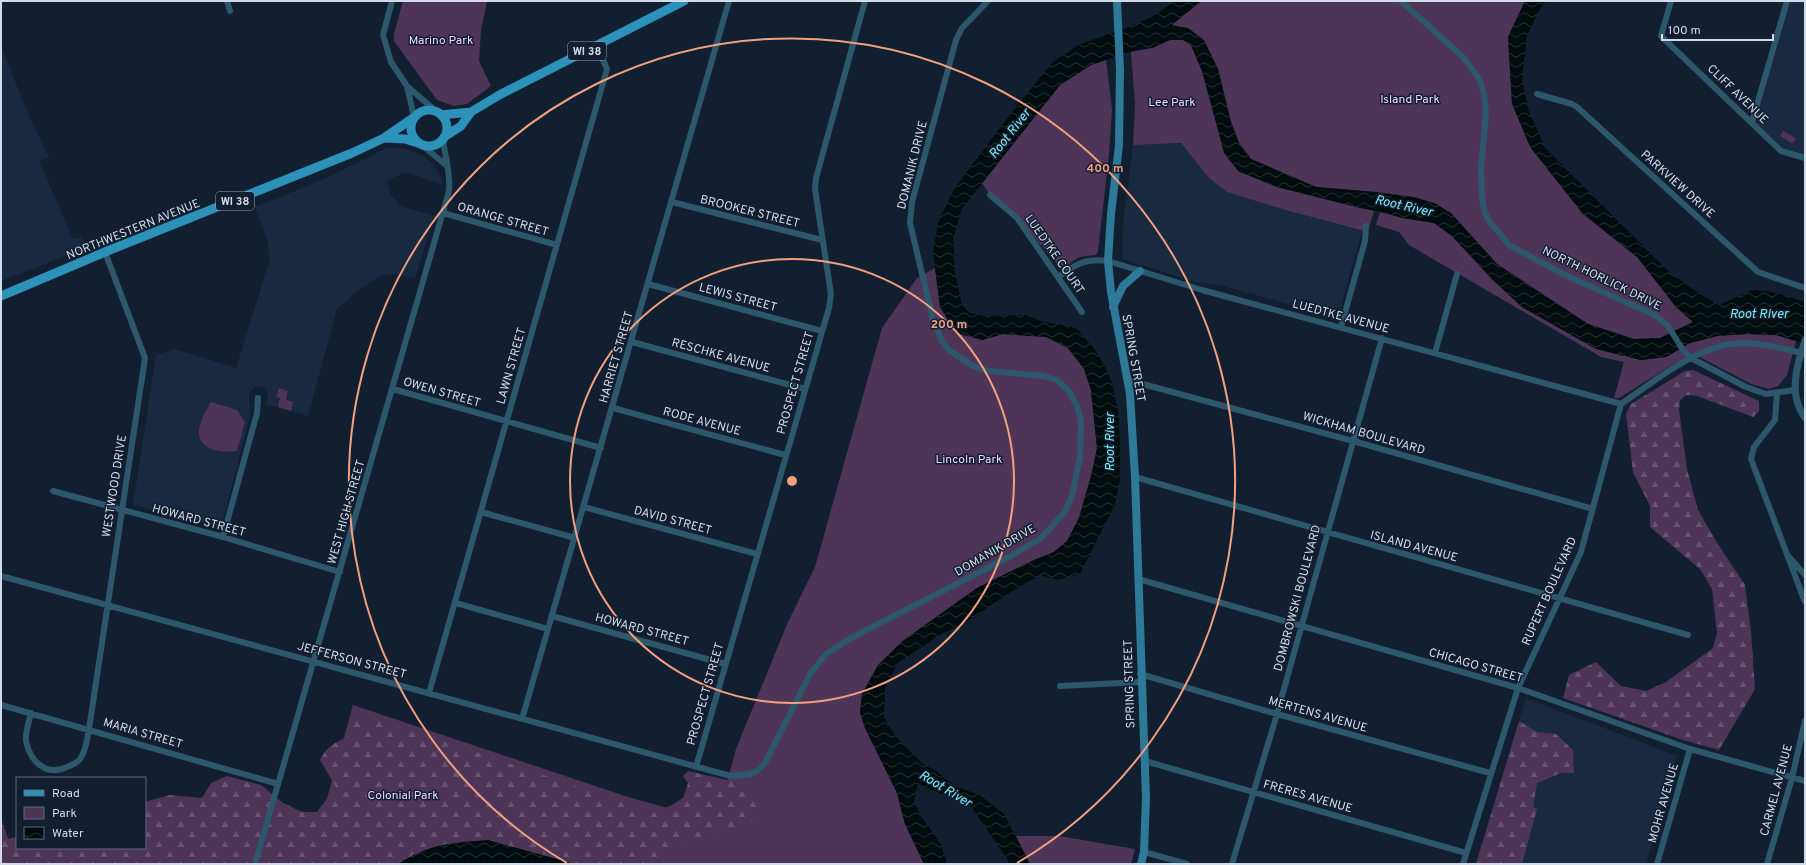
<svg xmlns="http://www.w3.org/2000/svg" width="1806" height="865" font-family="Overpass,sans-serif">
  <style>
    .built { fill: #192940 }
    .green { fill: #4e3558 }
    .forest { fill: url(#forest-firs) }
    .water { fill: url(#water-waves) }
    .lines { fill: none; stroke-linecap: round; stroke-linejoin: round }
    .minor { stroke: #2d586c; stroke-width: 6 }
    .tertiary { stroke: #2d586c; stroke-width: 7 }
    .secondary { stroke: #2f7998; stroke-width: 8 }
    .primary { stroke: #2c92ba; stroke-width: 9 }
    .tertiary-bridge { stroke: #2d586c; stroke-width: 7 }
    .ring { fill: none; stroke: #f2a080; stroke-width: 2 }
    .labels { text-anchor: middle; stroke-width: 3; stroke-linejoin: round; paint-order: stroke }
    .shield { fill: #121f31; stroke: #98a3b1; stroke-width: 1 }
    .shield-label { font-size: 11px; font-weight: bold; fill: #d2dbe8 }
    .park-label { font-size: 12px; fill: #f0d5fb; stroke: #121f31 }
    .street-label { font-size: 12px; fill: #d2dbe8; stroke: #121f31 }
    .water-label { font-size: 13px; font-style: italic; fill: #80e8ee; stroke: #121f31 }
    .centre { fill: #f2a080; stroke: #121f31; stroke-width: 2 }
    .ring-label { font-size: 12px; text-anchor: middle; font-weight: bold; fill: #f2a080; stroke: #121f31; stroke-width: 3; stroke-linejoin: round; paint-order: stroke }
  </style>
  <defs>
    <pattern id="forest-firs" width="22" height="20" patternUnits="userSpaceOnUse"><rect width="22" height="20" fill="#4e3558"/><path d="M5 1l3.5 6h-7zM16 11l3.5 6h-7z" fill="#675270"/></pattern>
    <pattern id="water-waves" width="16" height="10" patternUnits="userSpaceOnUse"><rect width="16" height="10" fill="#000c0d"/><path d="M0 5q4-4 8 0t8 0" fill="none" stroke="#242f30"/></pattern>
  </defs>
  <rect width="100%" height="100%" fill="#121f31"/>
  <!-- built -->
  <path class="built" d="M1787,1H1805V158L1781,151L1752,122Z
    M1,47L30,118L49,157L39,161L73,239L82,237L86,248L1,281Z
    M1181,143L1209,178L1289,211L1362,231L1338,318L1224,286L1199,283L1122,259L1123,224L1133,145Z
    M387,148H401L422,155L433,164L441,177L442,184L405,172L387,181L391,196L403,207L434,216L415,279L396,274L379,276L354,294L337,309L308,416L266,404L268,397L267,392L262,387H256L250,391L249,396L251,413L221,527H216L133,505L156,355L175,349L236,368L270,259L267,239L255,207L317,182Z
    M1526,698L1677,756L1646,864H1476Z"/>
  <!-- green -->
  <path class="green" d="M403,1H487L481,31L479,61L491,86L467,104L454,106L437,100L394,41V34Z
    M1201,1H1525L1508,37L1512,104L1582,213L1637,257L1676,307L1693,322L1660,338L1634,339L1588,324L1497,264L1451,213L1434,203L1376,192L1316,187L1251,159L1239,143L1231,122L1218,69L1172,25Z
    M1170,40H1183L1191,45L1202,71L1213,107L1238,171L1277,187L1374,211L1368,232L1289,211L1227,192L1209,178L1181,143L1133,145L1135,104L1131,52L1152,48Z
    M1106,59L1112,110L1109,154L1098,251L1096,255L1079,257L1068,265H1064L1060,267L1017,218L990,195L982,183L1060,85L1091,65Z
    M1783,131L1796,138L1793,144L1780,136Z
    M1380,212L1402,218L1434,223L1452,236L1493,280L1522,307L1604,351L1641,360L1666,357L1690,343L1717,336L1747,334L1776,335L1796,341L1787,375L1778,386L1769,389L1751,384L1694,354L1672,365L1619,398H1614L1624,362L1601,357L1409,245L1399,232L1376,225Z
    M935,268L940,307L982,340L1003,334L1046,337L1068,348L1084,369L1091,390L1097,448L1091,476L1079,518L1067,541L1054,552L1034,560L977,588L904,640L878,665L862,694L860,712L865,728L897,793L905,824L924,864H1V819L8,839L17,837V848H145V802L170,795L228,802L321,820L353,705L628,797L686,813L727,782L736,749L788,622L815,567L882,328L917,278Z
    M279,388L288,391L286,400L293,402L291,411L278,407L280,398L276,397Z
    M211,402L237,410L245,422L237,451C224,453 199,451 199,432C199,422 206,410 211,402Z
    M1016,836H1059L1135,849L1131,864H1030Z"/>
  <!-- forest -->
  <path class="forest" d="M1693,370L1759,401V411L1753,417L1697,396L1686,395L1680,400L1679,410L1687,469L1698,510L1719,546L1745,585L1751,632L1755,689L1719,750L1683,740L1563,698L1569,675L1596,662L1621,686L1646,691L1666,682L1713,648L1717,633L1712,589L1700,569L1650,527V506L1633,472L1626,414L1631,404L1685,371Z
    M356,718L377,720L435,738L654,813L672,805L683,798L688,783L683,776L688,771L744,784C756,792 757,802 758,816L750,825L696,838L667,850L652,864H575L524,849L417,852L398,864H1V819L8,839L17,837V848H145V802L170,795L202,798L211,783L227,776L261,785L283,803L302,812H317L336,787L320,760C326,747 336,742 349,736Z
    M1519,721L1537,732L1556,734L1573,750L1574,773H1561L1537,783L1533,807L1537,809L1522,864H1476Z"/>
  <!-- water -->
  <path class="water" d="M1173,1H1201L1172,25L1188,28L1204,40L1218,69L1231,122L1239,143L1251,159L1316,187L1376,192L1414,197L1434,203L1451,213L1497,264L1588,324L1634,339L1660,338L1693,322L1676,307L1637,257L1582,213L1530,147L1512,104L1508,37L1525,1H1546L1538,12L1527,36L1522,80L1528,109L1545,148L1669,272L1703,296L1719,305L1752,290L1773,292L1805,302V344L1776,335L1747,334L1717,336L1690,343L1666,357L1641,360L1596,349L1522,307L1493,280L1452,236L1434,223L1402,218L1388,213L1360,208L1277,187L1238,171L1224,153L1202,71L1191,45L1183,40H1170L1152,48L1136,50L1091,65L1060,85L961,210L953,239L955,273L962,305L970,313L984,316L1025,315L1040,321L1068,326L1078,330L1095,350L1108,372L1113,387L1118,412L1120,440V480L1115,504L1080,574L1058,580L1040,575L1006,595L962,625L941,634L898,663L885,688L884,717L895,736L923,764L935,770L952,784L981,796L1004,814L1030,864H1009L1008,860L968,802L931,790L918,783L914,802L920,815L941,844L947,864H924L905,824L897,793L865,728L860,712L862,694L878,665L904,640L977,588L1034,560L1054,552L1067,541L1079,518L1091,476L1097,448L1091,390L1084,369L1068,348L1046,337L1003,334L982,340L956,333L940,307L933,252L938,223L954,189L1012,112L1053,62L1080,44L1132,26L1157,14Z
    M488,840L575,864H398C432,843 450,843 488,840Z"/>
  <g class="lines">
    <!-- minor -->
    <path class="minor" d="M227,1L230,11
      M392,1L383,35L391,62L407,86L414,117
      M1401,1L1463,57L1480,80L1484,94L1486,113L1481,169L1482,197L1484,210L1489,221L1509,245L1569,277L1655,315L1668,326L1683,350L1691,358L1746,387L1766,394L1794,390
      M1671,1L1661,36L1781,151L1805,158
      M407,86L437,112
      M1537,94L1572,104L1577,107L1758,272L1805,288
      M1752,122L1787,1
      M423,146L446,165
      M990,195L1017,218L1082,312
      M672,202L822,240
      M443,213L557,245
      M1058,277C1076,264 1085,258 1108,261L1202,290L1621,404
      M648,284L822,331
      M1341,327L1365,241L1366,226
      M632,342L805,389
      M1435,353L1457,274
      M1128,380L1353,441L1593,509
      M393,389L601,448
      M1777,393L1775,420L1754,447L1751,459L1805,602
      M613,408L785,455
      M1135,477L1688,635
      M53,491L223,537L340,572
      M584,507L757,554
      M481,512L575,538
      M223,537L257,413L258,398
      M1789,557L1805,575
      M1,576L727,775L735,776L750,774L757,771L765,763L810,674L826,654L851,638L1009,557L1040,539L1064,513L1072,496L1080,457L1081,420L1077,406L1069,391L1057,380L1044,376L988,371L973,366L949,350L942,341L933,320L910,223L912,202L956,40L962,28L988,1
      M1138,579L1518,688L1690,749L1805,781
      M456,603L548,629
      M552,616L725,664
      M1140,674L1277,714L1490,773
      M1060,686L1141,682
      M429,693L607,69L597,46
      M1,705L278,784
      M31,713C29,722 25,732 26,741C30,761 46,777 67,767C72,765 77,763 80,759C86,751 87,739 89,729L145,358L105,252
      M522,719L729,1
      M1145,761L1466,853
      M696,767L829,308L831,294L815,189L816,178L865,1
      M1144,852L1187,864
      M255,864L449,191C451,174 445,157 443,139
      M1232,864L1277,714L1382,338
      M1463,864L1518,688L1581,552L1621,404C1652,383 1684,356 1721,346C1747,339 1780,347 1805,354
      M1657,864L1690,749
      M1767,864L1792,778L1805,721"/>
    <!-- tertiary -->
    <path class="tertiary" d="M1799,360C1794,381 1792,399 1805,418"/>
    <!-- secondary -->
    <path class="secondary" d="M1117,1L1120,71L1119,145L1111,214L1108,261L1111,292L1130,394L1135,477L1146,798L1144,852L1141,864
      M1113,307L1123,286L1140,271"/>
    <!-- primary -->
    <path class="primary" d="M411 128a18 18 0 1 1 36 0a18 18 0 1 1-36 0Z
      M441,115L471,112
      M444,137L461,126L471,112L501,94L684,1
      M384,138L405,139L418,143
      M1,296L105,252L352,153L384,138L413,118"/>
    <!-- tertiary-bridge -->
    <path class="tertiary-bridge" d="M1799,360L1805,340"/>
  </g>
  <!-- distance rings -->
  <g class="ring">
    <circle cx="792" cy="481" r="222"/>
    <path d="M567 863A443 443 0 1 1 1017 863"/>
  </g>
  <g class="labels">
    <!-- shield labels -->
    <g class="shield">
      <rect x="568" y="42" width="38" height="18" rx="3"/>
      <rect x="216" y="192" width="38" height="18" rx="3"/>
    </g>
    <g class="shield-label">
      <text x="587" y="55">WI 38</text>
      <text x="235" y="205">WI 38</text>
    </g>
    <!-- park labels -->
    <g class="park-label">
      <text x="441" y="44">Marino Park</text>
      <text x="1410" y="103">Island Park</text>
      <text x="1172" y="106">Lee Park</text>
      <text x="969" y="463">Lincoln Park</text>
      <text x="403" y="799">Colonial Park</text>
    </g>
    <!-- street labels -->
    <g class="street-label">
      <text transform="translate(1738 94) rotate(44)" y="4">CLIFF AVENUE</text>
      <text transform="translate(912 165) rotate(-76)" y="4">DOMANIK DRIVE</text>
      <text transform="translate(1678 184) rotate(42)" y="4">PARKVIEW DRIVE</text>
      <text transform="translate(750 211) rotate(14)" y="4">BROOKER STREET</text>
      <text transform="translate(503 219) rotate(16)" y="4">ORANGE STREET</text>
      <text transform="translate(133 229) rotate(-22)" y="4">NORTHWESTERN AVENUE</text>
      <text transform="translate(1055 254) rotate(55)" y="4">LUEDTKE COURT</text>
      <text transform="translate(1602 278) rotate(26)" y="4">NORTH HORLICK DRIVE</text>
      <text transform="translate(738 297) rotate(15)" y="4">LEWIS STREET</text>
      <text transform="translate(1341 316) rotate(15)" y="4">LUEDTKE AVENUE</text>
      <text transform="translate(721 355) rotate(15)" y="4">RESCHKE AVENUE</text>
      <text transform="translate(616 357) rotate(-74)" y="4">HARRIET STREET</text>
      <text transform="translate(1134 358) rotate(80)" y="4">SPRING STREET</text>
      <text transform="translate(511 366) rotate(-74)" y="4">LAWN STREET</text>
      <text transform="translate(795 383) rotate(-74)" y="4">PROSPECT STREET</text>
      <text transform="translate(442 392) rotate(16)" y="4">OWEN STREET</text>
      <text transform="translate(702 421) rotate(15)" y="4">RODE AVENUE</text>
      <text transform="translate(1364 433) rotate(16)" y="4">WICKHAM BOULEVARD</text>
      <text transform="translate(114 486) rotate(-81)" y="4">WESTWOOD DRIVE</text>
      <text transform="translate(346 512) rotate(-74)" y="4">WEST HIGH STREET</text>
      <text transform="translate(199 520) rotate(15)" y="4">HOWARD STREET</text>
      <text transform="translate(673 520) rotate(15)" y="4">DAVID STREET</text>
      <text transform="translate(1414 546) rotate(15)" y="4">ISLAND AVENUE</text>
      <text transform="translate(995 550) rotate(-30)" y="4">DOMANIK DRIVE</text>
      <text transform="translate(1549 591) rotate(-66)" y="4">RUPERT BOULEVARD</text>
      <text transform="translate(1297 598) rotate(-75)" y="4">DOMBROWSKI BOULEVARD</text>
      <text transform="translate(642 629) rotate(15)" y="4">HOWARD STREET</text>
      <text transform="translate(352 660) rotate(15)" y="4">JEFFERSON STREET</text>
      <text transform="translate(1476 665) rotate(16)" y="4">CHICAGO STREET</text>
      <text transform="translate(1129 684) rotate(-92)" y="4">SPRING STREET</text>
      <text transform="translate(705 694) rotate(-74)" y="4">PROSPECT STREET</text>
      <text transform="translate(1318 714) rotate(16)" y="4">MERTENS AVENUE</text>
      <text transform="translate(143 733) rotate(16)" y="4">MARIA STREET</text>
      <text transform="translate(1776 790) rotate(-75)" y="4">CARMEL AVENUE</text>
      <text transform="translate(1308 796) rotate(16)" y="4">FRERES AVENUE</text>
      <text transform="translate(1663 803) rotate(-74)" y="4">MOHR AVENUE</text>
    </g>
    <!-- water labels -->
    <g class="water-label">
      <text transform="translate(1009 133) rotate(-52)" y="5">Root River</text>
      <text transform="translate(1404 205) rotate(13)" y="5">Root River</text>
      <text x="1759" y="318">Root River</text>
      <text transform="translate(1109 442) rotate(-90)" y="5">Root River</text>
      <text transform="translate(946 788) rotate(31)" y="5">Root River</text>
    </g>
  </g>
  <circle cx="792" cy="481" r="6" class="centre"/>
  <g class="ring-label">
    <text x="1105" y="172">400 m</text>
    <text x="949" y="328">200 m</text>
  </g>
  <!-- border -->
  <rect width="1806" height="865" fill="none" stroke="#d2dbe8" stroke-width="4"/>
  <!-- legend -->
  <rect x="16" y="777" width="130" height="72" fill="#121f31" stroke="#5f6a7a"/>
  <rect x="24" y="790" width="20" height="6" fill="#2c92ba" stroke="#5f6a7a"/>
  <text x="52" y="797" font-size="12" fill="#d2dbe8">Road</text>
  <rect x="24" y="807" width="20" height="12" fill="#4e3558" stroke="#5f6a7a"/>
  <text x="52" y="817" font-size="12" fill="#d2dbe8">Park</text>
  <rect x="24" y="827" width="20" height="12" fill="url(#water-waves)" stroke="#5f6a7a"/>
  <text x="52" y="837" font-size="12" fill="#d2dbe8">Water</text>
  <!-- scale -->
  <path d="M1662 34v6h111v-6" fill="none" stroke="#d2dbe8" stroke-width="2"/>
  <text x="1668" y="34" font-size="12" fill="#d2dbe8" stroke="#121f31" stroke-width="3" paint-order="stroke">100 m</text>
</svg>
